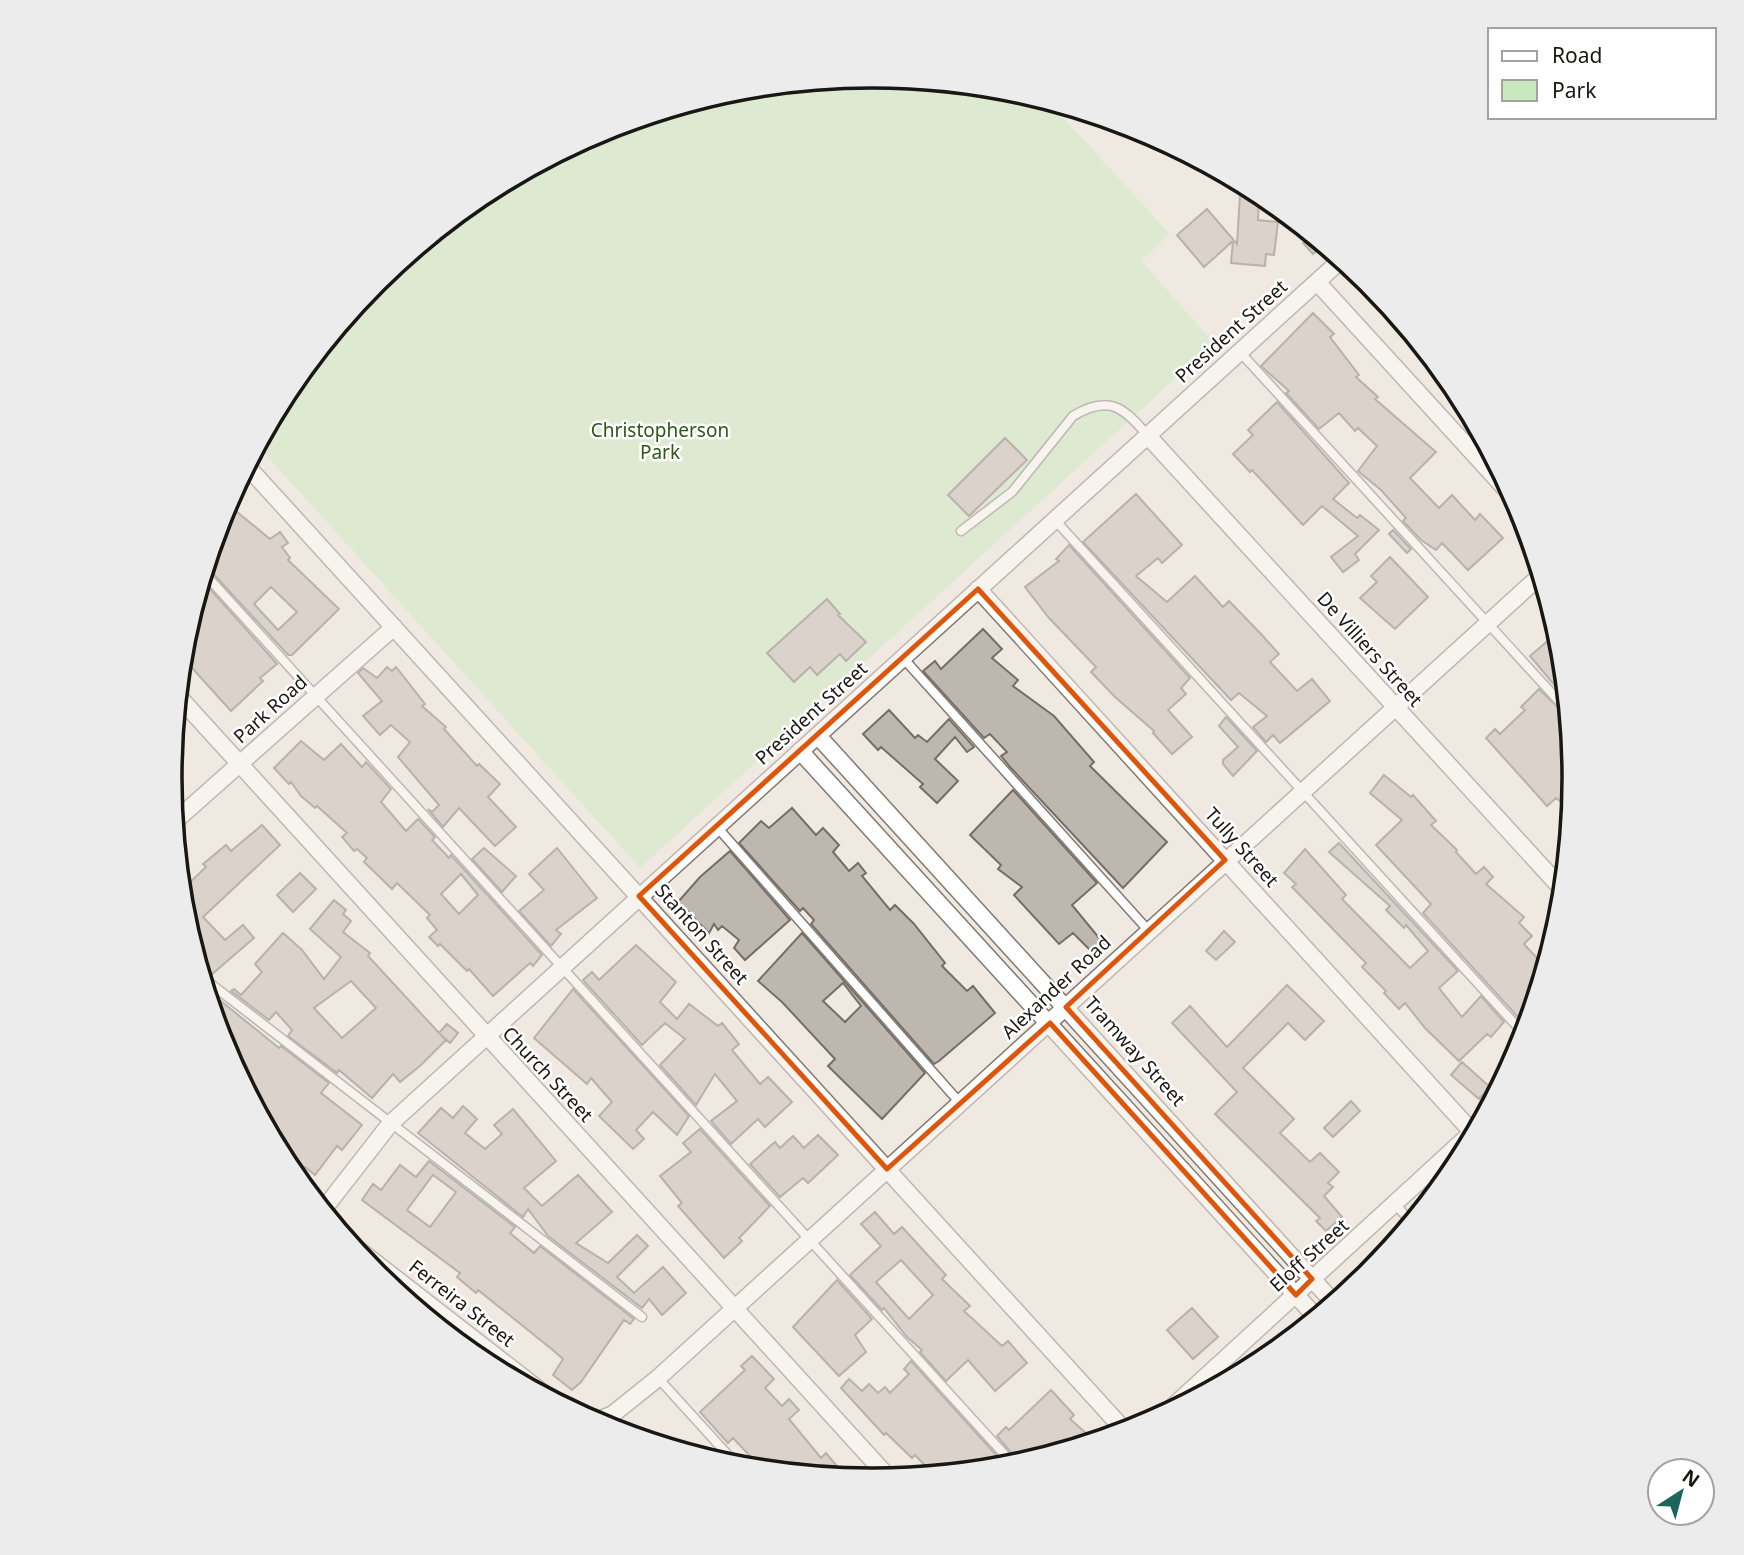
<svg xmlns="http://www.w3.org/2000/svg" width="1744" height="1555" font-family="'Noto Sans',sans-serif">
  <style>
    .green { fill: #c8e8bd }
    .building { fill: #beb7b0; stroke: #756e68; stroke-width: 2; fill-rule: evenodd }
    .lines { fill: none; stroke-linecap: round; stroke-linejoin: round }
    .service-casing { stroke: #817a73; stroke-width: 11 }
    .minor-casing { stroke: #817a73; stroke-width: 19 }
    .service { stroke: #fff; stroke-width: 8 }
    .minor { stroke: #fff; stroke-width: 16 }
    .marked { fill: none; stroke: #de560c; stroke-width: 5; stroke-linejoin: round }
    .labels { text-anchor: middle; stroke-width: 5; stroke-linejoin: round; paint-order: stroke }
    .street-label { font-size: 19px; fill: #191714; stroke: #fff }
    .park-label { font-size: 19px; fill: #2b5717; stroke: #fff }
    .rim { fill: none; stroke: #191714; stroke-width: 3.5 }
  </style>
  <rect width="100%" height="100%" fill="#f0e9e1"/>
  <!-- green -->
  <path class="green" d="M872,75L1009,89L1048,101L1169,233L1141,261L1214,343L640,868L257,445L288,387L376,281L482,193L604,129L735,89Z"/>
  <!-- building -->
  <path class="building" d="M1240,195L1259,197L1258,220L1278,222L1274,255L1266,254L1265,266L1231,263L1233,241L1204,267L1177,235L1207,209L1237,244Z
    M1312,234L1324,244L1313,254L1303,243Z
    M1313,313L1334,334L1330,337L1359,375L1356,377L1378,397L1375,399L1436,452L1410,478L1439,508L1452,495L1475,520L1480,514L1503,538L1468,570L1442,543L1436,550L1421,540L1403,521L1406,518L1381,490L1358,471L1377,446L1358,428L1355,431L1339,413L1319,429L1286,393L1289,391L1261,366Z
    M1277,402L1349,483L1333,499L1357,518L1360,515L1379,530L1355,554L1359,560L1343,572L1331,557L1358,536L1322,506L1303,525L1252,470L1250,472L1233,454L1253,435L1248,430Z
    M1005,438L1027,460L969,516L948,495Z
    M1136,494L1182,545L1162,563L1158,558L1136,576L1167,602L1195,576L1223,607L1229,601L1261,634L1279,654L1270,662L1297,691L1312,679L1330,701L1280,743L1273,735L1266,742L1253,727L1267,716L1239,693L1231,700L1083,542Z
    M226,503L270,539L280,532L288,543L282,547L290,558L288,560L339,609L292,655H288L208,568L215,562L209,556ZM271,587L297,612L278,630L254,604Z
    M1393,530L1411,549L1407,553L1389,534Z
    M1069,545L1190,678L1181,688L1186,694L1168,710L1192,737L1172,754L1153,733L1154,731L1115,697L1091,672L1096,667L1049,618L1025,587L1059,561L1056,559Z
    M1390,557L1428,597L1395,629L1360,598L1377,582L1371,576Z
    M202,580L277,664L260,678L263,681L231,711L182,657L183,640Z
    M827,599L840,614L838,615L866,642L846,661L840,654L817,675L810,667L794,682L767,653Z
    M983,629L1002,649L992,658L1018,680L1013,686L1054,716L1094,762L1090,766L1167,842L1123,888L1010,767L1001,756L1007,752L990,734L984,738L923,671L935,661L941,669Z
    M1558,632L1561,641L1567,700L1530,656Z
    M387,667L392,671L396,667L425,704L422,706L446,727L444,729L477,766L479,764L500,784L488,797L516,827L495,846L459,808L443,827L428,809L432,812L439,805L398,757L410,742L391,725L380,735L363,716L382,701L358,673L363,668L377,678Z
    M1539,689L1568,717L1572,760L1564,768L1574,776L1571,809L1556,798L1547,806L1486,738L1495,729L1500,734L1525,710L1521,707Z
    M889,710L915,738L918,735L927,742L949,719L974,747L967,752L955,737L935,759L958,781L937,803L920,787L923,784L881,747L878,750L863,734Z
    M1226,717L1257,751L1233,776L1223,764V760L1238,747L1219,726Z
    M301,741L324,760L341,744L362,767L366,762L391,789L381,802L406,831L418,819L435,837L432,840L449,858L451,855L542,955L533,966L530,963L493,996L469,969L467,971L440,944L438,946L429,937L437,930L427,918L430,915L397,883L392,889L364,862L367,858L357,849L354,851L342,837L347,833L317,806L315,808L301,796L291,782L289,784L274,768ZM461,874L478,895L459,914L441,894Z
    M1384,775L1411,797L1413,795L1436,821L1431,825L1457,850L1456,852L1476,874L1484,867L1493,877L1486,884L1524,917L1519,923L1532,936L1524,944L1545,967L1527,1027L1423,913L1431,904L1376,845L1402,820L1370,793Z
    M1013,790L1097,883L1072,905L1104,944L1094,954L1073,933L1059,944L1014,895L1022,887L998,869L1001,865L970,835Z
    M792,808L816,835L823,828L839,845L833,852L849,871L858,863L866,873L862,876L890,910L895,905L914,924L945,963L942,966L967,991L973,986L995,1013L939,1061L934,1064L811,924L814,920L803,908L800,911L739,843L761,821L769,828Z
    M262,825L280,845L203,917L225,940L243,925L254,938L211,975L200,971L183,914L181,891L206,867L203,864L226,845L231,851Z
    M1339,843L1458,971L1439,988L1462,1017L1481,996L1504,1022L1491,1037L1487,1034L1459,1061L1425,1028L1405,1003L1399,1009L1384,993L1386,991L1362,967L1366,963L1292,887L1296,884L1284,873L1305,849L1346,895L1342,899L1410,968L1428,951L1406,925L1404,928L1386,910L1390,906L1329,852Z
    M484,848L516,876L502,892L472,859Z
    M557,848L597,898L556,930L561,934L551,946L519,911L544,890L529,874Z
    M730,851L790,920L745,960L734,948L739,940L722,926L718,930L714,924L709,933L678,902L700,877Z
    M300,873L316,889L293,912L277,895Z
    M334,900L346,910L343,914L351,921L343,932L370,953L368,956L439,1033L447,1024L458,1033L450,1043L440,1034L446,1040L421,1065L400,1082L393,1074L372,1098L339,1070L337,1073L288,1036L292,1030L276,1012L269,1020L231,991L234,989L241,995L262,972L255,964L283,933L302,950L324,979L341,957L310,929ZM351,981L376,1008L342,1038L314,1008Z
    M1224,931L1235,942L1216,960L1206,951Z
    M802,933L925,1073L882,1119L828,1066L835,1059L782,1002L758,981ZM843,983L861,1006L845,1022L823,1001Z
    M636,945L676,982L660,1002L677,1019L689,1004L718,1026L722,1023L739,1044L732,1050L760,1084L768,1077L792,1102L765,1127L758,1119L731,1144L711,1121L737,1101L715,1074L696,1105L660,1065L685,1039L665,1023L642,1045L583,980L592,972L599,980Z
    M1287,985L1324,1021L1305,1040L1288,1023L1243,1068L1294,1119L1280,1133L1310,1162L1320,1153L1339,1172L1328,1183L1333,1187L1324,1196L1342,1217L1326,1231L1316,1221L1320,1218L1215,1114L1237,1092L1172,1023L1190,1006L1227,1047Z
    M206,989L279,1048L281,1046L329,1083L321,1093L362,1125L342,1150L337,1146L315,1175L305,1167L298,1175L288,1167L223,1046Z
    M573,989L689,1116L677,1135L653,1112L636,1130L644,1139L633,1149L599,1116L612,1102L591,1078L587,1084L534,1038Z
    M1462,1062L1490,1087L1479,1099L1451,1075Z
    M1351,1101L1360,1111L1333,1137L1324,1128Z
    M463,1106L477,1119L465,1133L485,1149L502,1134L494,1125L513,1109L556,1161L524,1188L542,1206L578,1175L612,1212L576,1243L608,1263L637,1235L648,1246L617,1277L634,1293L663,1267L686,1293L662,1315L649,1299L642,1308L548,1236L528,1209L523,1217L418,1133L441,1108L453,1118Z
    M700,1129L770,1206L739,1238L742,1241L724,1258L678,1206L682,1203L660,1176L691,1152L683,1143Z
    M818,1135L838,1155L808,1183L803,1178L780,1197L750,1164L775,1142L780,1148L793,1136L804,1148Z
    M429,1161L515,1227L510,1233L534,1253L540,1246L634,1319L630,1324L624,1320L581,1382L572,1390L553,1375L563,1359L554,1351L478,1290L476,1293L457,1277L460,1273L362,1200L373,1184L381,1190L400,1165L416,1177ZM433,1175L456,1192L430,1227L407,1210Z
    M875,1212L894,1234L902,1227L946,1275L942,1279L970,1306L964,1311L1002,1346L1008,1341L1027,1363L995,1391L968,1360L946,1381L920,1352L922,1350L907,1337L884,1308L882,1310L850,1275L881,1246L861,1224ZM901,1260L933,1295L909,1319L876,1282Z
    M837,1280L872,1319L855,1335L866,1352L839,1376L793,1327Z
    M1192,1308L1218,1337L1193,1359L1167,1330Z
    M752,1356L774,1379L765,1388L782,1406L789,1399L799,1410L789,1419L821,1458L826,1453L846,1477L744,1467L743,1462L750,1456L733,1438L728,1443L700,1412L745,1370L741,1366Z
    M911,1361L1007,1467L933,1474L915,1455L912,1458L886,1433L884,1435L841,1388L849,1379L862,1391L869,1384L878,1393L885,1387L890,1393L909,1374L904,1369Z
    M1051,1390L1074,1415L1070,1419L1094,1440L1020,1463L997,1436L1006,1427L1009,1430Z"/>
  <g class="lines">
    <defs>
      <path id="service" d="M1239,351L1568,711
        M1054,519L1524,1034
        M961,531L1012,492L1073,416C1108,395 1123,406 1147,435
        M204,573L1014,1465
        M903,658L1148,930
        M717,827L960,1103
        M202,977L642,1317
        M1396,1205L1411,1222
        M1211,1372L1221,1383
        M658,1378L738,1466"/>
      <path id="minor" d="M1317,282L1516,500
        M1147,435L1563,890
        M246,465L1125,1431
        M978,589L1474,1134
        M178,696L889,1478
        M818,736L1334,1303
        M800,751L1316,1317
        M174,822L394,627
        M323,1210L390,1124L1342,259
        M350,1243L547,1396
        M1167,1412L1478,1127
        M594,1422L613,1414L658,1378L1541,575"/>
    </defs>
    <!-- service casing -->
    <use href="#service" class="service-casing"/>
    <!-- minor casing -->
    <use href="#minor" class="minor-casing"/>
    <!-- service -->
    <use href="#service" class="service"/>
    <!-- minor -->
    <use href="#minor" class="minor"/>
  </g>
  <!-- marked area -->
  <path d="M0 0H1744V1555H0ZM978,589L1225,860L1066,1007L1312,1279L1296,1295L1050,1023L887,1169L639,896Z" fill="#f0e9e1" fill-opacity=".55" fill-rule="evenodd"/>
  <path class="marked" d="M978,589L1225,860L1066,1007L1312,1279L1296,1295L1050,1023L887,1169L639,896Z"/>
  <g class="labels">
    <!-- street labels -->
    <g class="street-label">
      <text transform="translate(1231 331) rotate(-42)" y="7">President Street</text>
      <text transform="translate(1370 649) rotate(48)" y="7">De Villiers Street</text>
      <text transform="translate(270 709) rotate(-42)" y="7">Park Road</text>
      <text transform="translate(811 713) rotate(-42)" y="7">President Street</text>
      <text transform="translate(1242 847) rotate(48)" y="7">Tully Street</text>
      <text transform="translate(702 934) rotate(48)" y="7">Stanton Street</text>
      <text transform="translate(1056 987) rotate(-43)" y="7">Alexander Road</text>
      <text transform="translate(1135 1051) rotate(48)" y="7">Tramway Street</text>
      <text transform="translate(548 1074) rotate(47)" y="7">Church Street</text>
      <text transform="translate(1309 1255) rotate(-42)" y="7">Eloff Street</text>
      <text transform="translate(462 1303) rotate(38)" y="7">Ferreira Street</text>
    </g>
    <!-- park labels -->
    <g class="park-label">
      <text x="660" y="437">Christopherson<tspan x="660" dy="22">Park</tspan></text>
    </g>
  </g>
  <!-- crop -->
  <path d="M0 0H1744V1555H0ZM182 778a690 690 0 1 1 1380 0a690 690 0 1 1-1380 0Z" fill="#edecec" fill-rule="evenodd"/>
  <path class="rim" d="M182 778a690 690 0 1 1 1380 0a690 690 0 1 1-1380 0Z"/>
  <!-- legend -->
  <rect x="1488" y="28" width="228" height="91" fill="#ffffff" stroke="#a3a2a1" stroke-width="2"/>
  <rect x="1502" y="51" width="35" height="10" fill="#ffffff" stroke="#a3a2a1" stroke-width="2"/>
  <text x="1552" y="63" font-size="21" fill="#191714">Road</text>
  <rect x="1502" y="80" width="35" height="21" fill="#c8e8bd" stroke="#a3a2a1" stroke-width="2"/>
  <text x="1552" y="98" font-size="21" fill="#191714">Park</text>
  <!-- north arrow -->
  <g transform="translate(1681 1492) rotate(36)"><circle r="33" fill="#ffffff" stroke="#a3a2a1" stroke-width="2"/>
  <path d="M0-5L12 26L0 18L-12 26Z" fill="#1c655b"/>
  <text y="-10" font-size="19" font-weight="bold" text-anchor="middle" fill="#191714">N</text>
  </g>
</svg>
